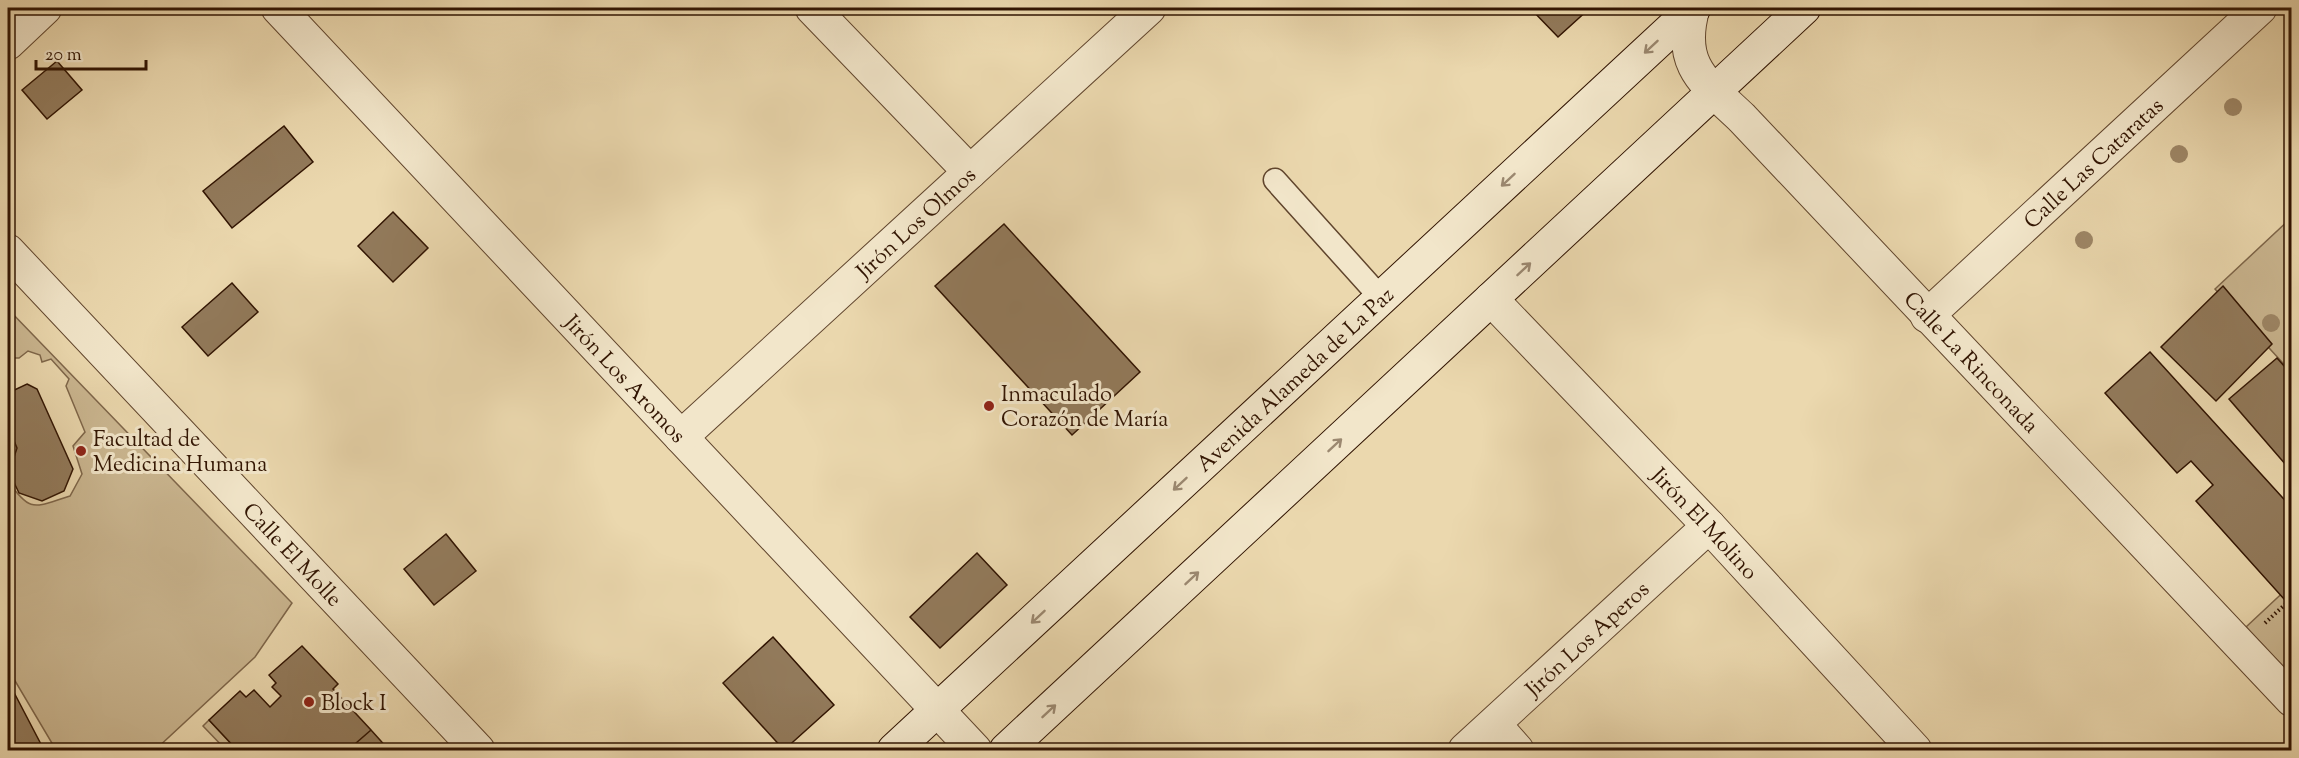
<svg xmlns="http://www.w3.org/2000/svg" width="2299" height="758" font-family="'Sorts Mill Goudy',serif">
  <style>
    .green { fill: #cbb791; stroke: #7e664a; stroke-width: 1.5 }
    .building { fill: #927a5b; stroke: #311402; stroke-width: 1.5 }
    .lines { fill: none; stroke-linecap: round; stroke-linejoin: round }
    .lane-casing { stroke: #60452d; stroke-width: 25 }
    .street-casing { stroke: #60452d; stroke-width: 35 }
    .secondary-casing { stroke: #311402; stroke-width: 35 }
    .path { stroke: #311402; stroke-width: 4; stroke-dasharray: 1.5 3; stroke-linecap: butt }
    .lane { stroke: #f2e6ca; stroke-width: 22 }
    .street { stroke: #f2e6ca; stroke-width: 33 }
    .secondary { stroke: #f2e6ca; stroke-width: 33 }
    .tree { fill: #9e8767 }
    .oneway { stroke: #9b8870 }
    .poi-dot { fill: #8f2418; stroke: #f2e6ca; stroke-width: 2 }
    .labels { text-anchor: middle; stroke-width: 6; stroke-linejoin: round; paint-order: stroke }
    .street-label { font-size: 22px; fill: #311402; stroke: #f2e6ca }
    .poi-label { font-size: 22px; fill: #311402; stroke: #f2e6ca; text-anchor: start }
  </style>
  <rect width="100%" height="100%" fill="#ebd8ae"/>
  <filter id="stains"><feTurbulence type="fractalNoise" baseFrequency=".00333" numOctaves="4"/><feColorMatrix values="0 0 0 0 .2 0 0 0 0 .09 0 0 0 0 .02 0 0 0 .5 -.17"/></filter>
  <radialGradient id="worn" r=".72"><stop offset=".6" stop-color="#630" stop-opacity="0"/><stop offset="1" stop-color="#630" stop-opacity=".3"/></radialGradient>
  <!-- green -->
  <path class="green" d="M2291,218V372L2215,289Z
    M8,309L292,603L255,657L155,750H56L8,669V481C31,514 34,507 70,496L82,474L73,446L85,432L66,386L69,379L51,359L42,362L40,355L28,351L19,358H8Z
    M2291,585V675L2246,627Z
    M209,720L237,750H226L203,726Z"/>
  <!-- building -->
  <path class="building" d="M1530,8H1590L1558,37Z
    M57,61L82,90L47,119L22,90Z
    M284,126L313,162L232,228L203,191Z
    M393,212L428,248L393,282L358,246Z
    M1004,224L1140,372L1072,435L935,286Z
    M232,283L258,312L208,356L182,327Z
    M2223,286L2272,344L2216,401L2161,347Z
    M2150,352L2292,508V592L2284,599L2196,501L2213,485L2191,461L2177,473L2105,393Z
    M2277,358L2292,375V460L2286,465L2229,399Z
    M27,384L37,389L73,469L64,491L42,501L19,493L9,472L17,448L8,426V393Z
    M446,534L476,571L434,605L404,569Z
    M977,553L1007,585L940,648L910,617Z
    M773,637L834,705L784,750L723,683Z
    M302,646L338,684L333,689L371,730L348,750H261L258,746L253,750H237L209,720L240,691L246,697L254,690L270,707L281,696L272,687L276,683L269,675Z
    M8,681L44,750H8Z
    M371,730L389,750H348Z"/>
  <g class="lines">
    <defs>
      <path id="lane" d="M1275,180L1381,298"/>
      <g id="street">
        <path id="s1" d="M278,8L975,750"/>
        <path d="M812,8L970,172"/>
        <path id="s2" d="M1693,8C1677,65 1704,82 1742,118L2292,700"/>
        <path d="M8,43L45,8"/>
        <path id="s3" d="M8,251L478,750"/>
        <path id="s4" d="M1491,299L1709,526L1915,750"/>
        <path id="s5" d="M1927,316L2260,8"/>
        <path id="s6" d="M681,437L1149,8"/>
        <path d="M1494,724L1517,750"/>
        <path id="s7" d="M1465,750L1709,526"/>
      </g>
      <g id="secondary">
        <path id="s8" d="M894,750L1694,8"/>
        <path d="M1006,750L1804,8"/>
      </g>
    </defs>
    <!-- lane casing -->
    <use href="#lane" class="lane-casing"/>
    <!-- street casing -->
    <use href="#street" class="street-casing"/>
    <!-- secondary casing -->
    <use href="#secondary" class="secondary-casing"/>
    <!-- path -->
    <path class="path" d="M2265,623L2292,598"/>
    <!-- lane -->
    <use href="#lane" class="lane"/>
    <!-- street -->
    <use href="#street" class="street"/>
    <!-- secondary -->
    <use href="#secondary" class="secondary"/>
  </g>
  <!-- trees -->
  <g class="tree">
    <circle cx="2233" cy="107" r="9"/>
    <circle cx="2179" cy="154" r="9"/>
    <circle cx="2084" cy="240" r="9"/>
    <circle cx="2271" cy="323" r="9"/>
  </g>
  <!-- one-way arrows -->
  <defs><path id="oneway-shaft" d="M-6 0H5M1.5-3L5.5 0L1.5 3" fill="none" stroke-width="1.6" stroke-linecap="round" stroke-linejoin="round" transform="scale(1.5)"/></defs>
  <g class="oneway">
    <use href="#oneway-shaft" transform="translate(1651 47) rotate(137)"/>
    <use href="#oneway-shaft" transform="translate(1508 180) rotate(137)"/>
    <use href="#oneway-shaft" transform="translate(1524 269) rotate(-43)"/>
    <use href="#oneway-shaft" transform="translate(1335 445) rotate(-43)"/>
    <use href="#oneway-shaft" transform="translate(1180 484) rotate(137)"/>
    <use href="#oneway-shaft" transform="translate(1192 578) rotate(-43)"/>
    <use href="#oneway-shaft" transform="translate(1038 617) rotate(137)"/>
    <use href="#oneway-shaft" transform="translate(1049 711) rotate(-43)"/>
  </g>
  <!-- markers -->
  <g class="poi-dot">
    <circle cx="989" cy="406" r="6"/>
    <circle cx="81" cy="451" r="6"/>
    <circle cx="309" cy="702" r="6"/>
  </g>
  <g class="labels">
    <!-- street labels -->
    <g class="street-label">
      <text dy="8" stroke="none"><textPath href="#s5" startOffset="226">Calle Las Cataratas</textPath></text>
      <text dy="8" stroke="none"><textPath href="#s6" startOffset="318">Jirón Los Olmos</textPath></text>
      <text dy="8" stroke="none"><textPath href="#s2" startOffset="465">Calle La Rinconada</textPath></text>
      <text dy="8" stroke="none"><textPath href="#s1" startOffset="508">Jirón Los Aromos</textPath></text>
      <text dy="8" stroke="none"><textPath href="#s8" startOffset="546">Avenida Alameda de La Paz</textPath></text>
      <text dy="8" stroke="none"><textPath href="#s4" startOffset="310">Jirón El Molino</textPath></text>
      <text dy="8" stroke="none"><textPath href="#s3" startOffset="416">Calle El Molle</textPath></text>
      <text dy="8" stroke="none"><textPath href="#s7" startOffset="165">Jirón Los Aperos</textPath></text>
    </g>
    <!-- poi labels -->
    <g class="poi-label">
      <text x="1001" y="401">Inmaculado<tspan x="1001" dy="25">Corazón de María</tspan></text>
      <text x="93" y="446">Facultad de<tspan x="93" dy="25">Medicina Humana</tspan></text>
      <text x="321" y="710">Block I</text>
    </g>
  </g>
  <!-- margin -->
  <rect width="2299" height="758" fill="none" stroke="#ebd8ae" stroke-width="30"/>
  <rect x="9" y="9" width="2281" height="740" fill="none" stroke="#311402" stroke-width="3"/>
  <rect x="15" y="15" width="2269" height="728" fill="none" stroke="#311402" stroke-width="1.5"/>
  <!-- scale -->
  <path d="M36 60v9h110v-9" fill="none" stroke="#311402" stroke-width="3"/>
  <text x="45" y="60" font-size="18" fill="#311402" stroke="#f2e6ca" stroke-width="4.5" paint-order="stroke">20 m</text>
  <rect width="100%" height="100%" filter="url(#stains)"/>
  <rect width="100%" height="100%" fill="url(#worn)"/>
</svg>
